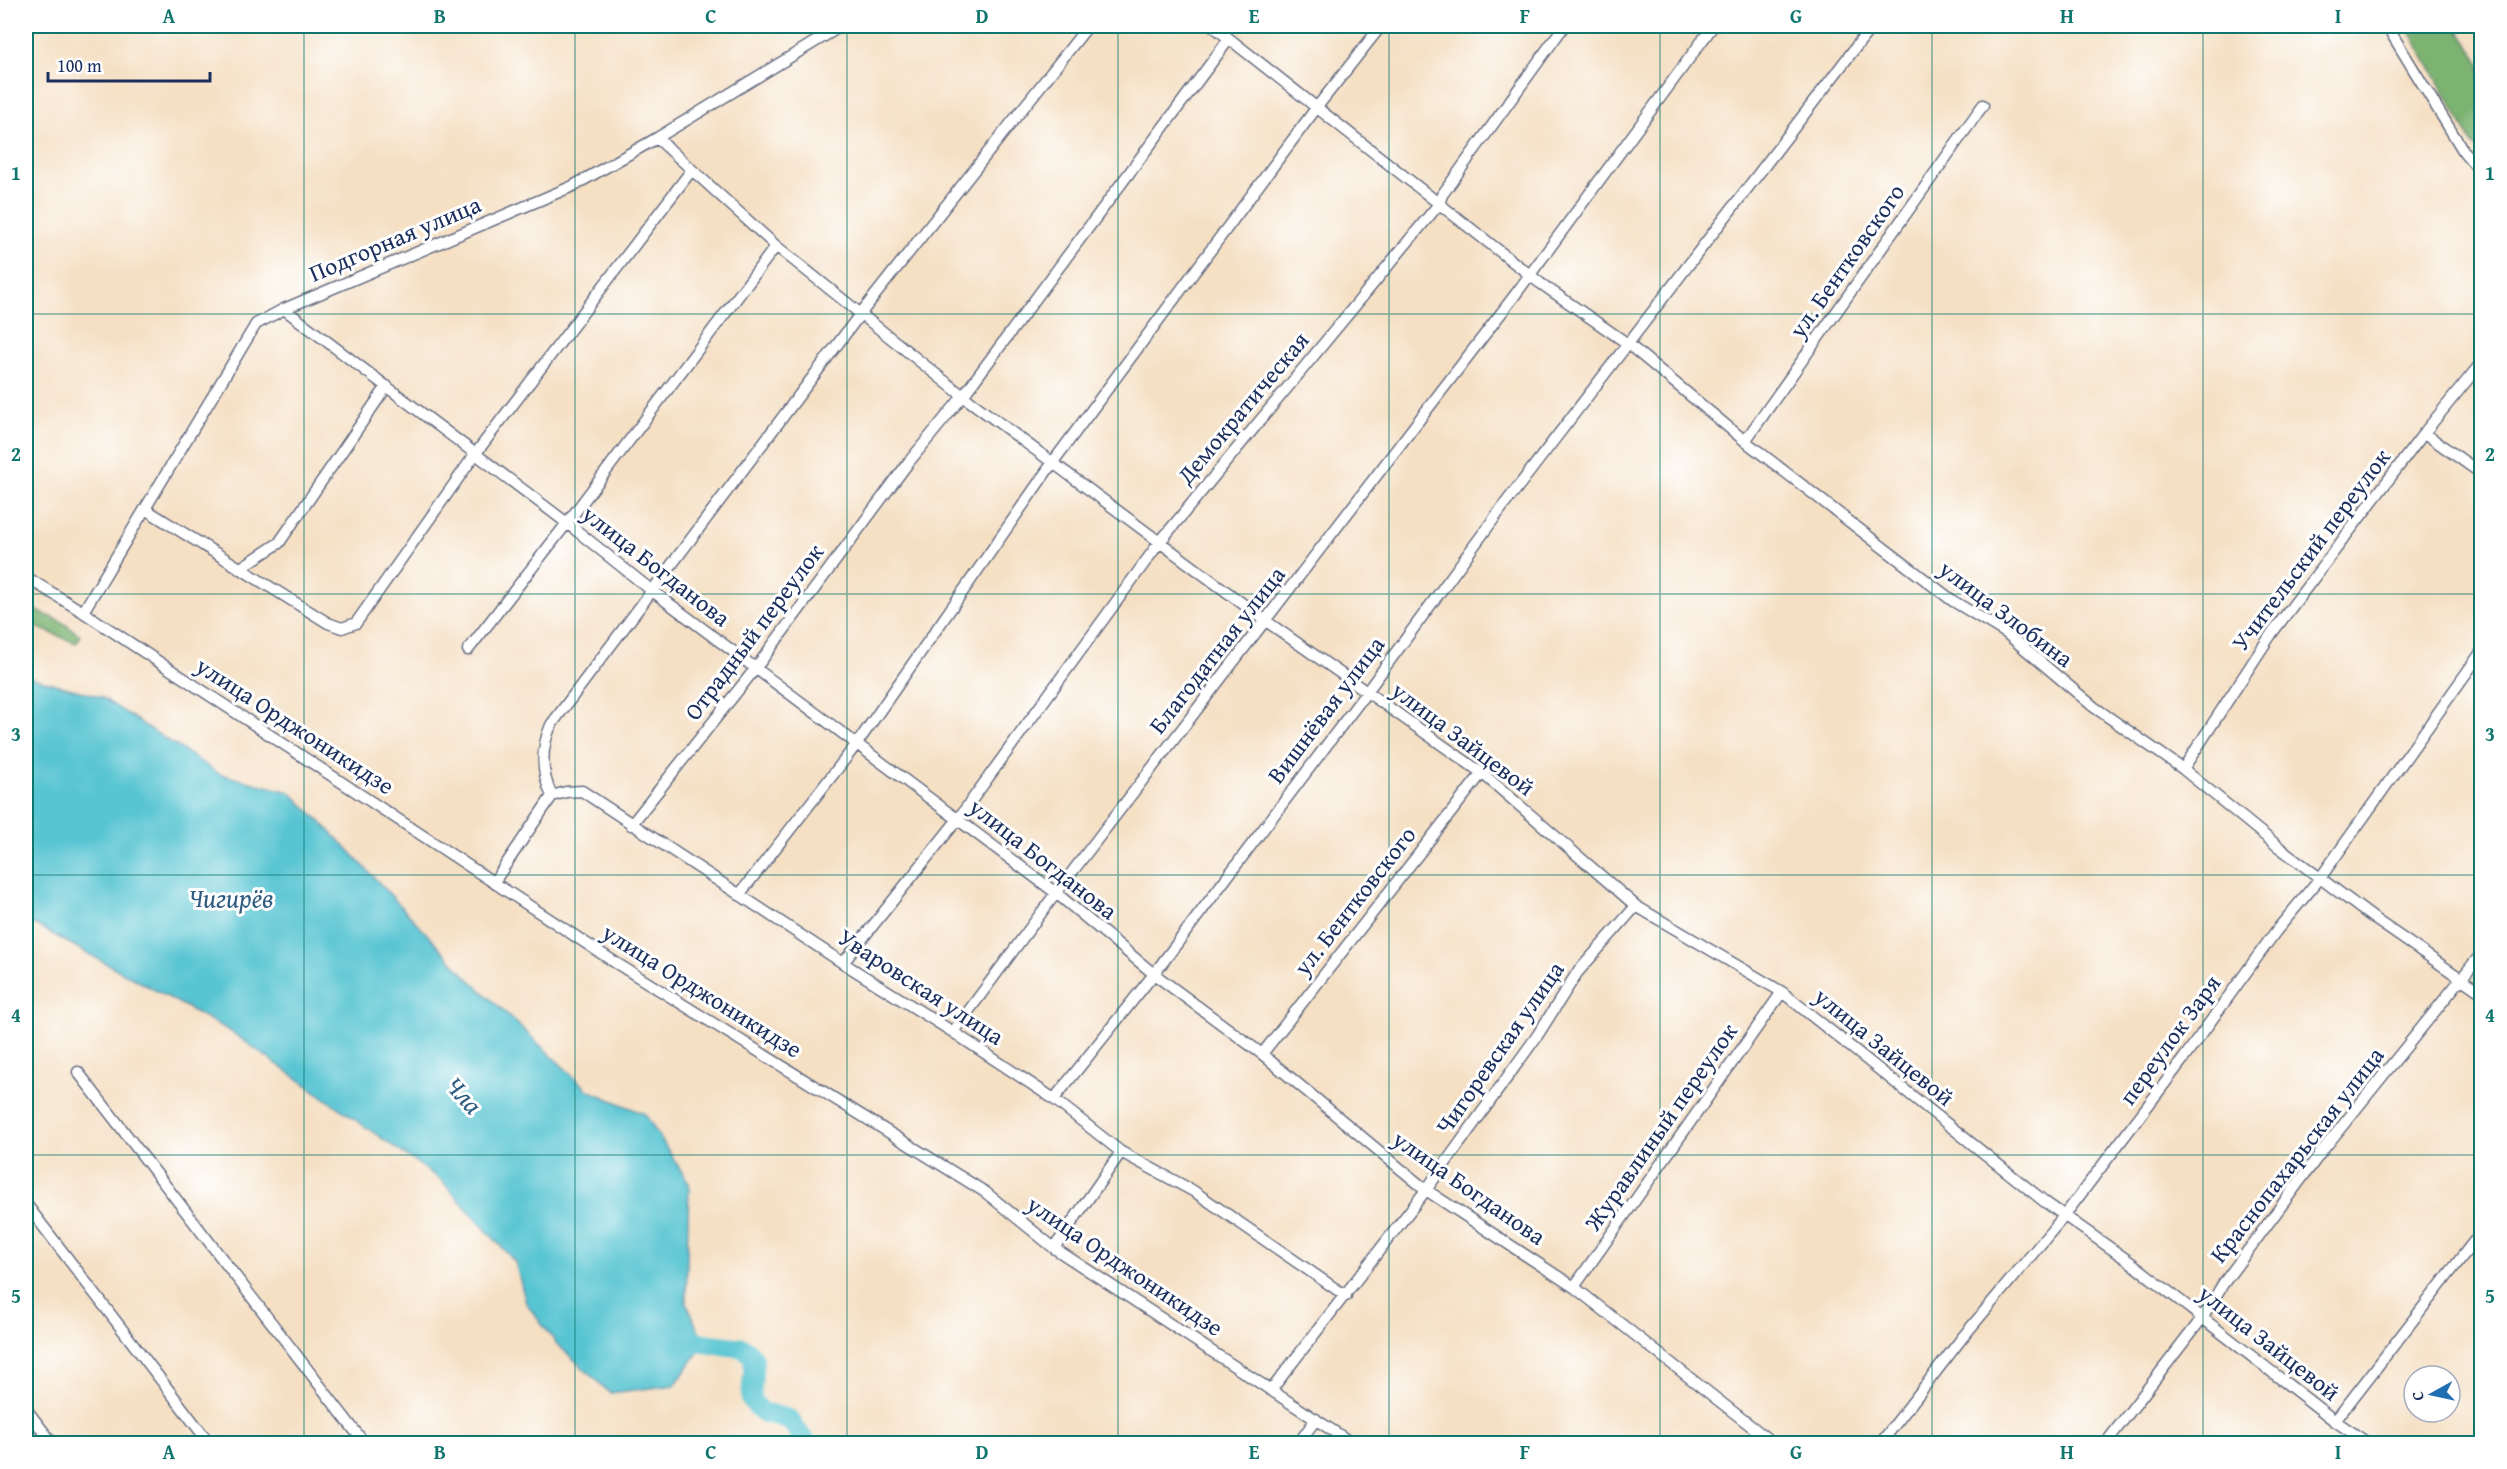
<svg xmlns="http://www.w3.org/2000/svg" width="2507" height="1469" font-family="'Gentium Book Plus',serif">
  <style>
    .forest { fill: #7cb371; stroke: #4c7168; stroke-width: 1.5 }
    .water { fill: #59c5d2; stroke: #3a7a98; stroke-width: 1.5 }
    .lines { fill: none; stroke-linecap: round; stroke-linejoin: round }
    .river { stroke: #59c5d2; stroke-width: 20 }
    .minor-casing { stroke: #676d82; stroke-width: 13 }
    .minor { stroke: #fff; stroke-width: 10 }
    .grid { fill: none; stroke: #0f766e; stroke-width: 1.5; stroke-opacity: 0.55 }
    .labels { text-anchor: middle; stroke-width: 6; stroke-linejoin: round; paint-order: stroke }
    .street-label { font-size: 24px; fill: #1b2f5e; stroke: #fff }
    .water-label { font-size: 26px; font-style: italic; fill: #2e5c81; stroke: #fff }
    .neatline { fill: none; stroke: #0f766e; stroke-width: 2 }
    .grid-label { font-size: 20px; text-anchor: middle; font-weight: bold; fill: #0f766e }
  </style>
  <rect width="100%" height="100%" fill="#fff"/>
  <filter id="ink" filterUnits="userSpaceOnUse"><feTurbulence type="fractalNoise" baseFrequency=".0167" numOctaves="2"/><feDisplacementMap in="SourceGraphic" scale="12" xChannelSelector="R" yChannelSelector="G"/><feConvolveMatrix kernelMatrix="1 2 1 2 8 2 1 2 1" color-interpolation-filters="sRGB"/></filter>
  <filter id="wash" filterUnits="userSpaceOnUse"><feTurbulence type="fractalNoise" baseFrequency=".008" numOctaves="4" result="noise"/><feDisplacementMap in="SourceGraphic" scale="24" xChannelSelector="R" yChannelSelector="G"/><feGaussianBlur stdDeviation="1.35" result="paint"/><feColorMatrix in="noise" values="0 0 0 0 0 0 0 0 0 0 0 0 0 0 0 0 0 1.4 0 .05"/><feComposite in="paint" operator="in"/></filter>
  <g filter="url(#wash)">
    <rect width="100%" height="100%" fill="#f5e0c4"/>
    <!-- forest -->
    <path class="forest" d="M2407,26H2454L2462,34L2481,66V153L2473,144Z
      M26,606L62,622L81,636L76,643L26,623Z"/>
    <!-- water -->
    <path class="water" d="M26,676L101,697L219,774L290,792L343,844L465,975L588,1090L645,1114L689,1183L686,1302L704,1344L675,1385L610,1393L556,1343L526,1303L515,1262L442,1181L230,1031L34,924L26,921Z"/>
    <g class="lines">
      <!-- river -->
      <path class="river" d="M680,1340L744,1348L754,1358L751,1400L762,1412L789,1419L807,1444"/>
    </g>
  </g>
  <g filter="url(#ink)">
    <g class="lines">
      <defs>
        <path id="minor" d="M1213,26L1540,283L1628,344L1745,441L1881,546L1953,601L2006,633L2094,707L2183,769L2280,848L2376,920L2482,993
          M2387,26L2464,152L2482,173
          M657,138L776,246L963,396L1266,621L1482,773L1636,906L1782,992L2045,1202L2133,1264L2335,1421L2369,1444
          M284,309L567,523L651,590L1056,893L1154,974L1262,1054L1426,1190L1574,1287L1774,1444
          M2424,433L2482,474
          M1745,441L1983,105
          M145,509L328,623L342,628L356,623L476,453L691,171
          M239,569L279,543L387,386
          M26,577L83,612L616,963L985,1192L1054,1248L1353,1444
          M83,612L256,324L284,309L573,186L657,138L841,26
          M468,650L567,523L776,246
          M2183,769L2272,633L2424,433L2482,362
          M552,796C541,773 541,748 551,725L861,313L1088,26
          M631,825L755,669L908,463L963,396L1229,39
          M494,882L552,796L566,792L582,791L843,963L953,1032L1054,1099L1121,1152L1195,1192L1346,1296
          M739,895L856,745L1053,462L1317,107L1381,26
          M843,963L958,819L1159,543L1439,204L1442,195L1564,26
          M953,1032L1056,893L1515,295L1713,26
          M1262,1054L1482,773
          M78,1072L365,1444
          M1054,1099L1154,974L1366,693L1501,509L1872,26
          M26,1204L210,1444
          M1054,1248L1121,1152
          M1574,1287L1782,992
          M1272,1389L1426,1190L1537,1036L1577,973L1636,906
          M26,1409L53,1444
          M2335,1421L2482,1231
          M1298,1444L1316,1419
          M1880,1444L1962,1338L2064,1216L2184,1058L2276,931L2321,877L2482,651
          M2105,1444L2203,1317L2223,1284L2322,1151L2482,953"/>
      </defs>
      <!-- minor casing -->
      <use href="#minor" class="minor-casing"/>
      <!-- minor -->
      <use href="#minor" class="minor"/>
    </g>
  </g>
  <!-- grid -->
  <path class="grid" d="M304,26V1444M575,26V1444M847,26V1444M1118,26V1444M1389,26V1444M1660,26V1444M1932,26V1444M2203,26V1444M26,314H2482M26,594H2482M26,875H2482M26,1155H2482"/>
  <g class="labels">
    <!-- street labels -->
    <g class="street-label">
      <text transform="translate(395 239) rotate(-23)" y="8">Подгорная улица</text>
      <text transform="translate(1847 261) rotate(-55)" y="8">ул. Бентковского</text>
      <text transform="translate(1243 408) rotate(-50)" y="8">Демократическая</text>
      <text transform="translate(2311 550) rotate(-53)" y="8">Учительский переулок</text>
      <text transform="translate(656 566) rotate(38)" y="8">улица Богданова</text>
      <text transform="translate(2006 614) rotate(37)" y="8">улица Злобина</text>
      <text transform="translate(754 632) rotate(-53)" y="8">Отрадный переулок</text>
      <text transform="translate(1217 650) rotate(-52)" y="8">Благодатная улица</text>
      <text transform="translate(1326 710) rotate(-53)" y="8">Вишнёвая улица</text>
      <text transform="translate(295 726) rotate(33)" y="8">улица Орджоникидзе</text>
      <text transform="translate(1463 739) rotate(37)" y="8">улица Зайцевой</text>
      <text transform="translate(1043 859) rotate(38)" y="8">улица Богданова</text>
      <text transform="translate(1355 901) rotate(-52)" y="8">ул. Бентковского</text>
      <text transform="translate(921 987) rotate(33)" y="8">Уваровская улица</text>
      <text transform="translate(702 991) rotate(32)" y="8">улица Орджоникидзе</text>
      <text transform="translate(2170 1040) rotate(-54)" y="8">переулок Заря</text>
      <text transform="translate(1884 1047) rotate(39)" y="8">улица Зайцевой</text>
      <text transform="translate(1500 1048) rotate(-55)" y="8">Чигоревская улица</text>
      <text transform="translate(1661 1127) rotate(-55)" y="8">Журавлиный переулок</text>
      <text transform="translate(2297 1155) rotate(-52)" y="8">Краснопахарьская улица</text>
      <text transform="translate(1469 1188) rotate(35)" y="8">улица Богданова</text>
      <text transform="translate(1125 1266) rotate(34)" y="8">улица Орджоникидзе</text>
      <text transform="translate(2269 1343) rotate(38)" y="8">улица Зайцевой</text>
    </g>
    <!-- water labels -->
    <g class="water-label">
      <text x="231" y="907">Чигирёв</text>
      <text transform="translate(464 1095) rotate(48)" y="9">Чла</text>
    </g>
  </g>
  <!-- margin -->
  <rect width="2507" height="1469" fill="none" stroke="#fff" stroke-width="66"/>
  <!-- north arrow -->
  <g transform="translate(2432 1394) rotate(262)"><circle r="28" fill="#ffffff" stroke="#a4acbf" stroke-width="1.5"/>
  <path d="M0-4.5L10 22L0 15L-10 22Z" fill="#1f6fb2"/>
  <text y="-9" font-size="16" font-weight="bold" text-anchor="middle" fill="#1b2f5e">С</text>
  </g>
  <!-- scale -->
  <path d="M48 72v9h162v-9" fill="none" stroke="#1b2f5e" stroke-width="3"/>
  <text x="57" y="72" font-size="18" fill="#1b2f5e" stroke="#ffffff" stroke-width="4.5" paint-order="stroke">100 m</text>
  <rect x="33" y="33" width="2441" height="1403" class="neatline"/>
  <g class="grid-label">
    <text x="169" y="23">A</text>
    <text x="440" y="23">B</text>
    <text x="711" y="23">C</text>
    <text x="982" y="23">D</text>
    <text x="1254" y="23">E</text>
    <text x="1525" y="23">F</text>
    <text x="1796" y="23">G</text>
    <text x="2067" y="23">H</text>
    <text x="2338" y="23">I</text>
    <text x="16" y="180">1</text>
    <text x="2490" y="180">1</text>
    <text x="16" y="461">2</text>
    <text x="2490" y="461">2</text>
    <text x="16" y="741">3</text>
    <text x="2490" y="741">3</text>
    <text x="16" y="1022">4</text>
    <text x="2490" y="1022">4</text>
    <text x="16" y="1303">5</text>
    <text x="2490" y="1303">5</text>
    <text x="169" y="1459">A</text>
    <text x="440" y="1459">B</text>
    <text x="711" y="1459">C</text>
    <text x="982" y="1459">D</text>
    <text x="1254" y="1459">E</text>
    <text x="1525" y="1459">F</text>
    <text x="1796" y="1459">G</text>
    <text x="2067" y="1459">H</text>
    <text x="2338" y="1459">I</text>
  </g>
</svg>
